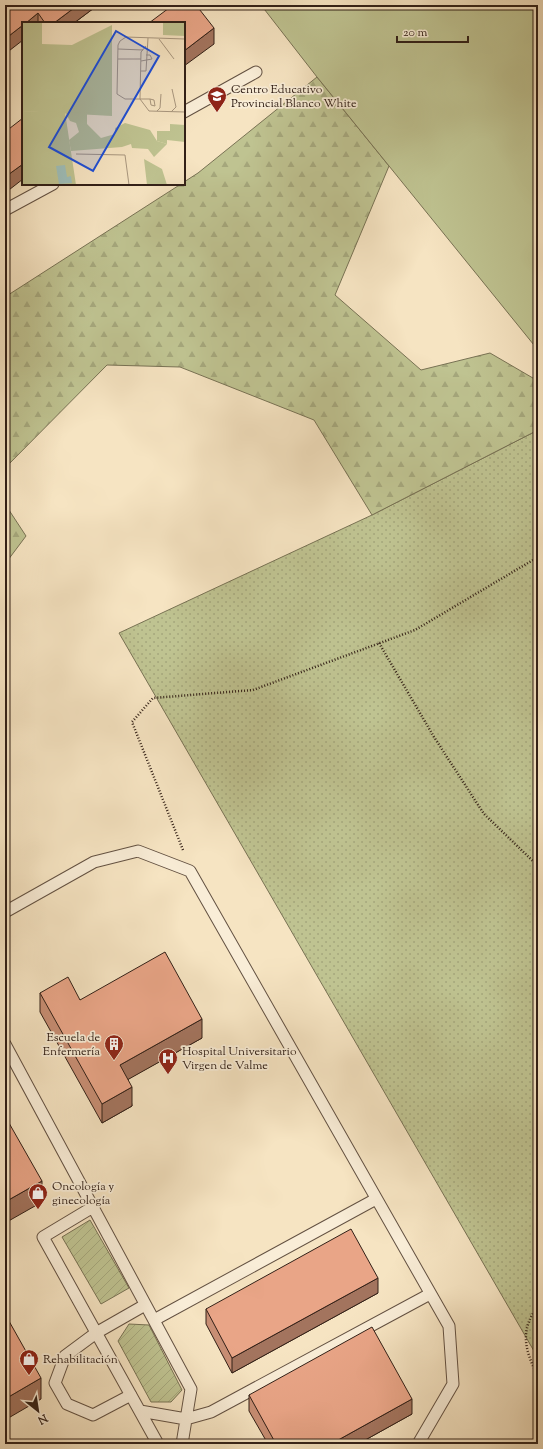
<svg xmlns="http://www.w3.org/2000/svg" width="543" height="1449" font-family="'Sorts Mill Goudy',serif">
  <style>
    .grass { fill: url(#grass-dots); stroke: #787254 }
    .forest { fill: url(#forest-firs); stroke: #787254 }
    .garden { fill: url(#garden-furrows); stroke: #787254 }
    .pitch { fill: #bfc391; stroke: #787254 }
    .lines { fill: none; stroke-linecap: round; stroke-linejoin: round }
    .service-casing { stroke: #635142; stroke-width: 13 }
    .path { stroke: #322017; stroke-width: 2.5; stroke-dasharray: 1 2; stroke-linecap: butt }
    .service { stroke: #f9edd7; stroke-width: 11 }
    .wall { fill: #c88e74; stroke: #322017 }
    .shaded-wall { fill: #a3745e; stroke: #322017 }
    .building { fill: #e9a587; stroke: #322017 }
    .labels { text-anchor: middle; stroke-width: 3.5; stroke-linejoin: round; paint-order: stroke }
    .poi-label { font-size: 12px; fill: #322017; stroke: #f9edd7; text-anchor: start }
    .inset-road { fill: none; stroke: #a8967e; stroke-width: 1 }
    .view { fill: #1d4ed8; fill-opacity: 0.15; stroke: #1d4ed8; stroke-width: 2 }
    .inset-edge { fill: none; stroke: #322017; stroke-width: 2 }
  </style>
  <defs>
    <pattern id="grass-dots" width="8" height="8" patternUnits="userSpaceOnUse"><rect width="8" height="8" fill="#bfc391"/><path d="M2 2h.1M6 6h.1" fill="none" stroke="#a5a77c" stroke-width="1.8" stroke-linecap="round"/></pattern>
    <pattern id="forest-firs" width="22" height="20" patternUnits="userSpaceOnUse"><rect width="22" height="20" fill="#bfc391"/><path d="M5 1l3.5 6h-7zM16 11l3.5 6h-7z" fill="#a5a77c"/></pattern>
    <pattern id="garden-furrows" width="10" height="10" patternUnits="userSpaceOnUse"><rect width="10" height="10" fill="#bfc391"/><path d="M-1 1l2-2M0 10L10 0M9 11l2-2" fill="none" stroke="#a5a77c"/></pattern>
  </defs>
  <rect width="100%" height="100%" fill="#f6e4c2"/>
  <filter id="stains"><feTurbulence type="fractalNoise" baseFrequency=".005" numOctaves="4"/><feColorMatrix values="0 0 0 0 .2 0 0 0 0 .09 0 0 0 0 .02 0 0 0 .5 -.17"/></filter>
  <radialGradient id="worn" r=".72"><stop offset=".6" stop-color="#630" stop-opacity="0"/><stop offset="1" stop-color="#630" stop-opacity=".3"/></radialGradient>
  <!-- grass -->
  <path class="grass" d="M538,430V1358L119,633L372,515Z"/>
  <!-- forest -->
  <path class="forest" d="M317,77L389,166L335,295L421,370L490,353L538,381V430L372,515L314,420L180,367L107,365L5,468V297L181,184H184V182L198,173Z
    M5,504L26,536L5,564Z"/>
  <!-- garden -->
  <path class="garden" d="M90,1220L129,1288L101,1304L62,1237Z
    M129,1324L149,1325L182,1390L171,1402H151L118,1341Z"/>
  <!-- pitch -->
  <path class="pitch" d="M261,5H538V350L317,77Z"/>
  <g class="lines">
    <defs>
      <path id="service" d="M184,112L256,72
        M5,210L53,184
        M5,912L94,862L138,851L190,871L449,1326L453,1384L418,1444
        M5,1044L191,1389L182,1444
        M93,1207L43,1237L158,1444
        M154,1320L376,1199
        M131,1395L93,1415L67,1404L55,1383L65,1356L96,1333L145,1305
        M140,1411L186,1419L211,1412L430,1294"/>
    </defs>
    <!-- service casing -->
    <use href="#service" class="service-casing"/>
    <!-- path -->
    <path class="path" d="M379,643L434,737L484,814L538,866
      M183,850L132,722L153,698L253,690L415,630L538,557
      M538,1306C519,1331 525,1350 538,1377"/>
    <!-- service -->
    <use href="#service" class="service"/>
  </g>
  <!-- wall -->
  <path class="wall" d="M5,5H94V8L74,23H23Z
    M507,5H516L511,9Z
    M40,993L80,1000L202,1038L128,1079L132,1106L102,1123L40,1012Z
    M378,1293L232,1373L206,1324V1309Z
    M249,1395L412,1414L358,1444H268L249,1411Z"/>
  <!-- shaded-wall -->
  <path class="shaded-wall" d="M78,5H94V8L74,23H54Z
    M511,5H516L511,9Z
    M38,13V23H26Z
    M23,25V40L5,54V39Z
    M214,28V44L184,66V51Z
    M23,164V179L5,193V177Z
    M202,1019V1038L120,1084V1065Z
    M132,1087V1106L102,1123V1104Z
    M42,1181V1202L5,1223V1202Z
    M378,1278V1293L232,1373V1358Z
    M41,1378V1399L5,1420V1399Z
    M412,1399V1414L358,1444H331Z"/>
  <!-- building -->
  <path class="building" d="M5,5H78L54,23H45L38,13L26,23H23V25L5,39Z
    M173,5H196L214,28L184,51V23H149Z
    M23,118V164L5,177V132Z
    M165,952L202,1019L120,1065L132,1087L102,1104L40,993L68,977L80,1000Z
    M5,1116L42,1181L5,1202Z
    M351,1229L378,1278L232,1358L206,1309Z
    M5,1314L41,1378L5,1399Z
    M372,1327L412,1399L331,1444H276L249,1395Z
    M5,1434L10,1442L7,1444H5Z"/>
  <!-- icons -->
  <defs>
    <symbol id="university-pin" viewBox="-11 -11 22 30"><path d="M0 17L-7.5 6A9.5 9.5 0 1 1 7.5 6Z" fill="#8f2418" stroke="#f9edd7"/><path d="M0-5L7-2L0 1L-7-2ZM-4 1L0 2.5L4 1V4Q0 6-4 4Z" fill="#fff"/></symbol>
    <symbol id="building-pin" viewBox="-11 -11 22 30"><path d="M0 17L-7.5 6A9.5 9.5 0 1 1 7.5 6Z" fill="#8f2418" stroke="#f9edd7"/><path d="M-4-6H4V6H1V3H-1V6H-4ZM-2.5-4.3h1.7v1.8h-1.7ZM.8-4.3h1.7v1.8H.8ZM-2.5-1h1.7V.8h-1.7ZM.8-1h1.7V.8H.8Z" fill="#fff"/></symbol>
    <symbol id="hospital-pin" viewBox="-11 -11 22 30"><path d="M0 17L-7.5 6A9.5 9.5 0 1 1 7.5 6Z" fill="#8f2418" stroke="#f9edd7"/><path d="M-5-5h3v3.5h4V-5h3V5h-3V1.5h-4V5h-3Z" fill="#fff"/></symbol>
    <symbol id="shop-pin" viewBox="-11 -11 22 30"><path d="M0 17L-7.5 6A9.5 9.5 0 1 1 7.5 6Z" fill="#8f2418" stroke="#f9edd7"/><path d="M-5-2.5h2.3a2.7 3.5 0 0 1 5.4 0H5L5.5 6h-11ZM-1.5-2.5h3a1.5 2.3 0 0 0-3 0Z" fill="#fff"/></symbol>
  </defs>
  <g fill-rule="evenodd">
    <use href="#university-pin" x="206" y="85" width="22" height="30"/>
    <use href="#building-pin" x="103" y="1033" width="22" height="30"/>
    <use href="#hospital-pin" x="157" y="1047" width="22" height="30"/>
    <use href="#shop-pin" x="27" y="1182" width="22" height="30"/>
    <use href="#shop-pin" x="18" y="1348" width="22" height="30"/>
  </g>
  <g class="labels">
    <!-- poi labels -->
    <g class="poi-label">
      <text x="231" y="93">Centro Educativo<tspan x="231" dy="14">Provincial Blanco White</tspan></text>
      <text x="100" y="1041" text-anchor="end">Escuela de<tspan x="100" dy="14">Enfermería</tspan></text>
      <text x="182" y="1055">Hospital Universitario<tspan x="182" dy="14">Virgen de Valme</tspan></text>
      <text x="52" y="1190">Oncología y<tspan x="52" dy="14">ginecología</tspan></text>
      <text x="43" y="1363">Rehabilitación</text>
    </g>
  </g>
  <!-- overview -->
  <g transform="translate(22 22)">
    <rect width="163" height="163" fill="#f6e4c2"/>
    <path d="M0,0H20V22L50,23L90,3V94L0,89ZM148,102L163,103V120L145,118V122L135,119V109H148ZM122,137L140,147L145,163H125Z" fill="#bfc391"/>
    <path d="M43,90L65,91V102L79,116L93,112V106L103,101L128,108L135,119L145,122L132,135L126,127L110,126L109,122L100,125L49,129L47,118L57,110L54,101L48,99Z" fill="#bfc391"/>
    <path d="M141,0H163V14L141,13ZM0,89L43,90L54,163H0Z" fill="#bfc391"/>
    <path d="M43,143L45,155L49,154L50,161L37,162L34,144Z" fill="#9ebeb9"/>
    <path class="inset-road" d="M137,17L152,37M124,24L119,30L118,77L127,89L163,90M96,27L121,28M96,37H119M119,39L130,37L128,33H124M163,42V64M119,49H124L126,16M128,77L129,83L133,84L132,78L128,77H103L95,72L96,23L98,19L104,15L163,17M135,89L138,86L139,72M149,90L154,85L150,67M54,132L103,133L107,163"/>
    <path class="view" d="M94,9L137,34L71,149L27,125Z"/>
    <rect width="163" height="163" class="inset-edge"/>
  </g>
  <!-- margin -->
  <rect width="543" height="1449" fill="none" stroke="#f6e4c2" stroke-width="20"/>
  <rect x="6" y="6" width="531" height="1437" fill="none" stroke="#322017" stroke-width="2"/>
  <rect x="10" y="10" width="523" height="1429" fill="none" stroke="#322017"/>
  <!-- north arrow -->
  <g transform="translate(38 1411) rotate(150)" stroke="#f9edd7" stroke-width="3" paint-order="stroke">
  <path d="M0-3L7 15L0 10L-7 15Z" fill="#322017"/>
  <text y="-6" font-size="11" font-weight="bold" text-anchor="middle" fill="#322017">N</text>
  </g>
  <!-- scale -->
  <path d="M397 36v6h71v-6" fill="none" stroke="#322017" stroke-width="2"/>
  <text x="403" y="36" font-size="12" fill="#322017" stroke="#f9edd7" stroke-width="3" paint-order="stroke">20 m</text>
  <rect width="100%" height="100%" filter="url(#stains)"/>
  <rect width="100%" height="100%" fill="url(#worn)"/>
</svg>
